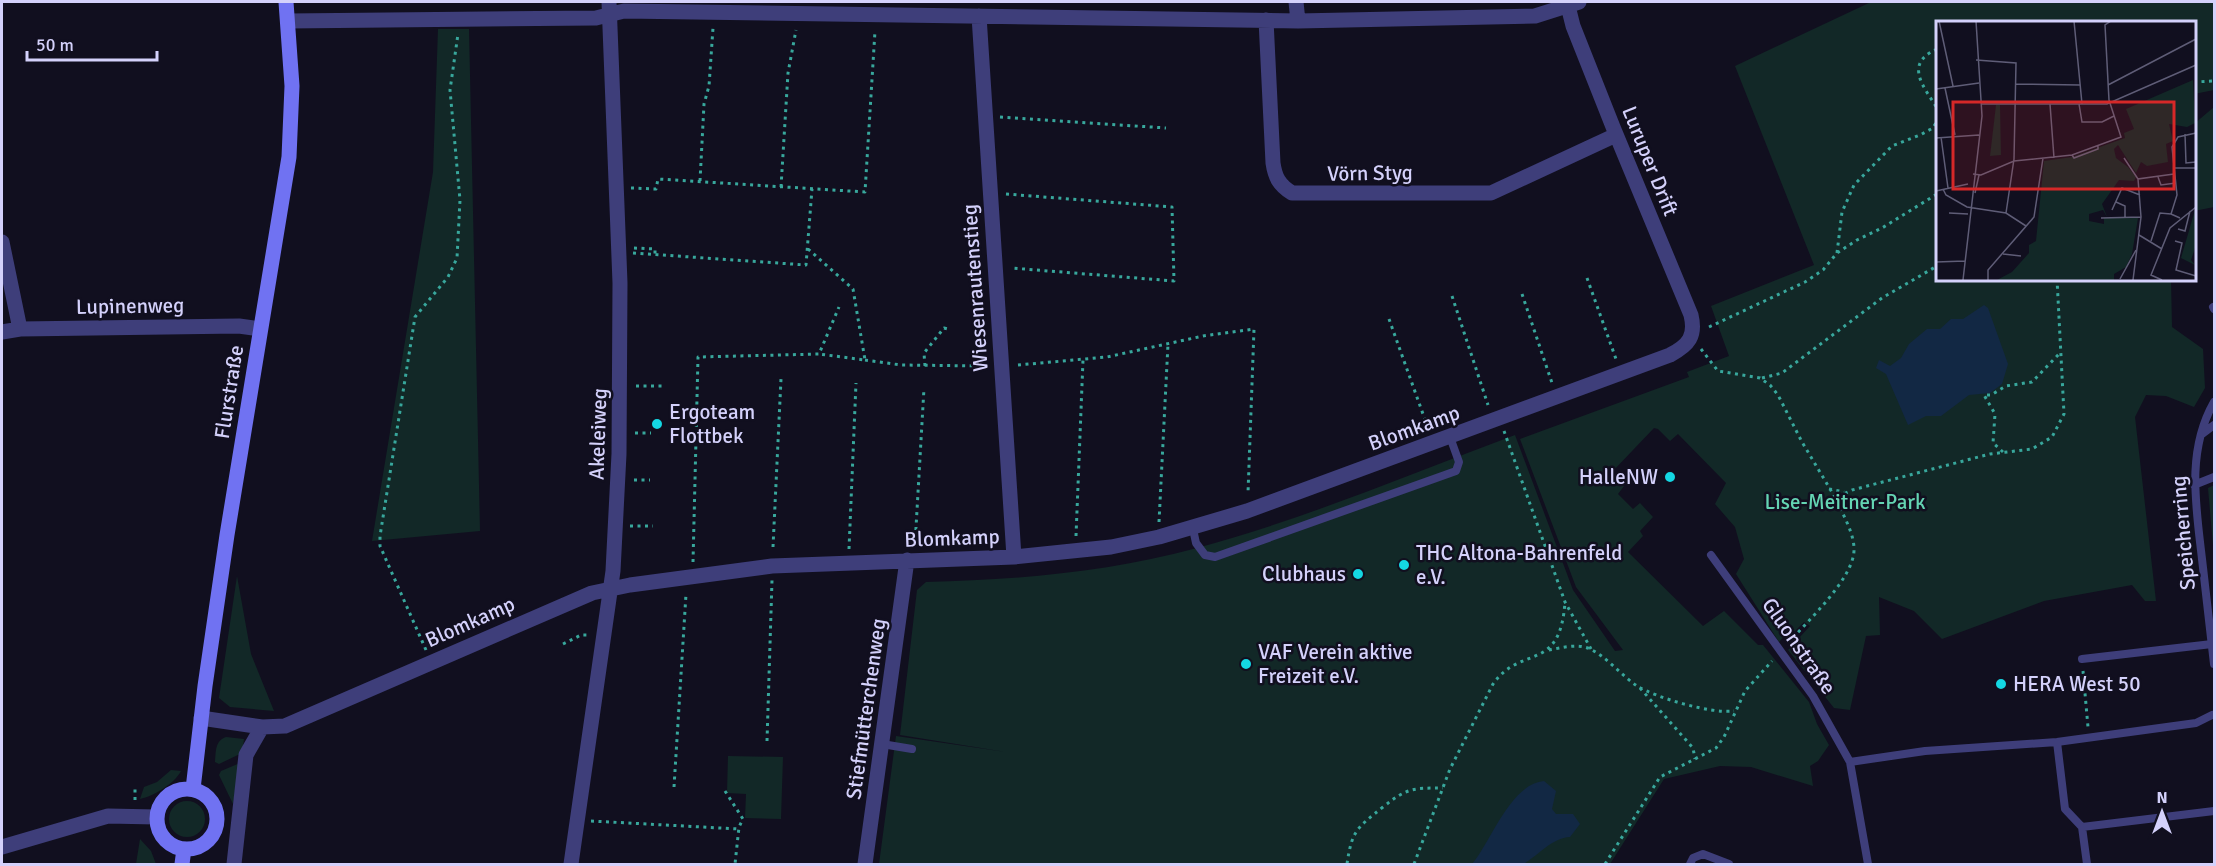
<svg xmlns="http://www.w3.org/2000/svg" width="2216" height="866" font-family="Signika,sans-serif">
  <style>
    .green { fill: #122827 }
    .water { fill: #122844 }
    .lines { fill: none; stroke-linecap: round; stroke-linejoin: round }
    .path { stroke: #38a79c; stroke-width: 3; stroke-dasharray: 3 4.5; stroke-linecap: butt }
    .lane { stroke: #3e3e7a; stroke-width: 8 }
    .street { stroke: #3e3e7a; stroke-width: 15 }
    .secondary { stroke: #7072f2; stroke-width: 15 }
    .poi-dot { fill: #14d7e3; stroke: #110f1f; stroke-width: 2 }
    .labels { text-anchor: middle; stroke-width: 5; stroke-linejoin: round; paint-order: stroke }
    .street-label { font-size: 21px; fill: #d4d1fb; stroke: #110f1f }
    .poi-label { font-size: 21px; fill: #d4d1fb; stroke: #110f1f; text-anchor: start }
    .park-label { font-size: 21px; fill: #64d4b3; stroke: #110f1f }
    .inset-road { fill: none; stroke: #5f5d77; stroke-width: 1.5 }
    .view { fill: #d62828; fill-opacity: 0.15; stroke: #d62828; stroke-width: 3 }
    .inset-edge { fill: none; stroke: #d4d1fb; stroke-width: 3 }
  </style>
  <rect width="100%" height="100%" fill="#110f1f"/>
  <!-- green -->
  <path class="green" d="M1871,2H2214V90L2194,94V22H1937V279H2171L2172,327L2203,349L2205,388L2194,407L2166,396L2146,395L2135,417L2156,601H2145L2132,585L2044,601L1942,639L1914,611L1879,597L1880,635L1866,636L1850,710L1834,708L1788,650L1810,626L1804,622L1789,637L1787,633L1779,642L1736,574L1744,559L1735,527L1715,504L1726,483L1678,434L1670,441L1658,429L1654,428L1612,472L1624,486L1618,494L1633,509L1640,503L1653,517L1640,531L1643,536L1628,552L1703,626L1724,611L1758,645H1763L1809,702L1817,724L1829,745L1818,761L1810,766L1813,786L1751,767L1720,766L1664,779L1610,864H879L896,736L1006,752L900,735L917,590L926,582C1018,580 1108,572 1197,548C1305,519 1410,474 1515,435L1573,590L1615,651L1623,650L1576,587L1520,439L1689,377L1687,372L1729,356L1711,306L1814,265L1735,66Z
    M438,29H469L480,531L372,541L433,172Z
    M2214,107V207L2194,211V124Z
    M2214,485V557L2208,488Z
    M237,576L251,654L274,711L230,707L219,698Z
    M226,737L244,739L242,753L219,764L215,762C216,751 215,741 226,737Z
    M728,756L783,757L781,819L745,818L746,794L727,793Z
    M240,763L233,804L219,775L221,771Z
    M171,770L181,771C174,784 154,796 140,799L144,787L157,782Z
    M169 819a18 18 0 1 1 36 0a18 18 0 1 1-36 0Z
    M140,839L151,851L156,864H136Z"/>
  <!-- water -->
  <path class="water" d="M1984,305L1988,308L2008,364L2002,384L1990,393L1969,395L1941,416H1926L1908,425L1886,374L1876,368L1879,360L1890,366L1901,358L1909,344L1927,329H1940L1951,319H1963Z
    M1544,781L1556,791L1552,809L1556,814H1573L1580,824L1570,837C1552,838 1540,854 1525,863C1517,866 1484,865 1472,864C1491,842 1510,784 1544,781Z"/>
  <g class="lines">
    <!-- path -->
    <path class="path" d="M2103,22H2141
      M1937,49C1903,64 1924,87 1937,108
      M2194,82L2214,81
      M1000,117L1166,128
      M700,181L704,104L709,86L713,28
      M781,187L788,73L796,30
      M631,188L656,189L658,179L865,192L875,31
      M1006,194L1172,207L1174,281L1011,268
      M634,248L655,249V254
      M808,249L853,289L865,360L819,354
      M633,253L806,265L812,189
      M1837,253L1842,212L1854,185L1892,146L1920,135L1933,128L1937,121
      M1587,278L1616,359
      M1522,294L1552,383
      M1452,296L1488,405
      M1389,319L1428,428
      M1709,327L1805,282L1823,270L1837,253L1857,240L1882,228L1937,194
      M1701,349L1718,371L1760,378L1770,385L1778,395L1802,442L1836,499
      M865,360L901,365L986,366
      M1018,365L1107,357L1203,336L1254,329L1248,493
      M925,366L924,353L944,328L948,329
      M1762,378L1782,373L1882,298L1937,266
      M636,386H663V389
      M1504,431L1565,602L1591,649
      M635,433H651
      M2003,452L1993,443L1995,414L1984,395H1991L2006,386L2032,382L2060,353
      M634,480H650
      M1829,489L1844,492
      M1159,522L1168,344
      M630,526H653
      M1076,536L1083,360
      M915,545L924,388
      M773,547L781,379
      M849,549L856,383
      M693,562L698,357L819,354L839,307
      M1788,643C1807,622 1855,577 1854,549C1854,533 1843,515 1837,501L1839,496L1852,490L1990,454L2032,449L2052,437L2064,414L2057,279
      M563,644L581,635H589
      M426,650L380,546V536L415,317L448,277L457,258L460,200L450,90L458,34
      M1549,650C1561,648 1578,643 1590,649C1607,657 1621,675 1637,686C1657,698 1711,714 1734,711
      M2083,671L2088,727
      M1640,688L1693,748L1695,759
      M767,741L772,580
      M674,787L686,594
      M725,791L743,819L739,827L735,864
      M135,800V787
      M591,821L739,829
      M1347,864C1352,830 1357,828 1383,807C1407,788 1412,788 1443,788
      M1414,864L1450,769L1493,684C1521,644 1560,674 1565,602
      M1605,864L1660,777L1716,748L1724,737L1745,691L1772,661"/>
    <!-- lane -->
    <path class="lane" d="M2213,307L2214,309
      M2214,402C2186,451 2196,506 2202,559C2206,594 2210,629 2214,664
      M2202,434L2214,425
      M2194,485L2214,477
      M1193,529L1196,543L1205,555L1215,557L1456,471L1459,462L1450,437
      M1711,555L1813,696L1850,762
      M2082,659L2212,644
      M2057,742L2065,809L2082,827L2214,811
      M882,744L912,749
      M2082,827L2087,864
      M1690,864L1693,858L1703,854L1729,864
      M1868,864L1850,762L1925,751L2057,742L2196,723L2212,715"/>
    <!-- street -->
    <path class="street" d="M1296,2L1298,21
      M979,16L1014,557
      M1266,20L1273,163C1275,177 1279,185 1292,193H1491L1616,135
      M288,21L596,18L624,11L1298,21L1535,16L1579,2
      M2,242L20,329
      M2,332L20,329L239,326L260,329
      M201,718L262,727L285,726L592,593L630,585L772,566L1014,557L1111,547L1159,537L1247,511L1670,355C1689,345 1696,336 1691,315L1613,127L1573,26L1567,2
      M2,847L108,816L156,817
      M234,864L246,755L262,727
      M571,864L613,571L619,454L620,283L609,2
      M865,864L907,560"/>
    <!-- secondary -->
    <path class="secondary" d="M157 819a30 30 0 1 1 60 0a30 30 0 1 1-60 0Z
      M193,789L205,686L227,535L289,157L292,86L286,2
      M182,864L184,849"/>
  </g>
  <!-- markers -->
  <g class="poi-dot">
    <circle cx="657" cy="424" r="6"/>
    <circle cx="1670" cy="477" r="6"/>
    <circle cx="1404" cy="565" r="6"/>
    <circle cx="1358" cy="574" r="6"/>
    <circle cx="1246" cy="664" r="6"/>
    <circle cx="2001" cy="684" r="6"/>
  </g>
  <g class="labels">
    <!-- street labels -->
    <g class="street-label">
      <text transform="translate(1650 161) rotate(68)" y="7">Luruper Drift</text>
      <text transform="translate(1370 173) rotate(-1)" y="7">Vörn Styg</text>
      <text transform="translate(975 288) rotate(-94)" y="7">Wiesenrautenstieg</text>
      <text transform="translate(130 306) rotate(-1)" y="7">Lupinenweg</text>
      <text transform="translate(229 392) rotate(-81)" y="7">Flurstraße</text>
      <text transform="translate(1414 428) rotate(-20)" y="7">Blomkamp</text>
      <text transform="translate(598 434) rotate(-88)" y="7">Akeleiweg</text>
      <text transform="translate(2183 533) rotate(-95)" y="7">Speicherring</text>
      <text transform="translate(952 538) rotate(-2)" y="7">Blomkamp</text>
      <text transform="translate(470 622) rotate(-24)" y="7">Blomkamp</text>
      <text transform="translate(1799 646) rotate(55)" y="7">Gluonstraße</text>
      <text transform="translate(866 709) rotate(-82)" y="7">Stiefmütterchenweg</text>
    </g>
    <!-- poi labels -->
    <g class="poi-label">
      <text x="669" y="419">Ergoteam<tspan x="669" dy="24">Flottbek</tspan></text>
      <text x="1658" y="484" text-anchor="end">HalleNW</text>
      <text x="1416" y="560">THC Altona-Bahrenfeld<tspan x="1416" dy="24">e.V.</tspan></text>
      <text x="1346" y="581" text-anchor="end">Clubhaus</text>
      <text x="1258" y="659">VAF Verein aktive<tspan x="1258" dy="24">Freizeit e.V.</tspan></text>
      <text x="2013" y="691">HERA West 50</text>
    </g>
    <!-- park labels -->
    <g class="park-label">
      <text x="1845" y="509">Lise-Meitner-Park</text>
    </g>
  </g>
  <!-- overview -->
  <g transform="translate(1936 21)">
    <rect width="260" height="260" fill="#110f1f"/>
    <path d="M257,59L259,102L251,106L233,103L237,120L230,123L232,141L211,145L205,141L200,152L182,124L178,128L180,137L192,146L200,156L198,160L183,159L166,183L171,196L167,189L153,193V200L168,203V197H202L196,233L190,246L178,253V259H61L76,251L93,232V224L100,220L108,140L136,136L189,117L188,112L198,108L190,88ZM60,84H64L65,134L54,135ZM259,189V227L255,239L259,244L245,237Z" fill="#122827"/>
    <path class="inset-road" d="M3,0L17,65M138,0L146,83M40,39L80,42L78,138L70,192M79,63L144,64M172,64L260,18M9,67L19,114M0,68L43,62M45,83H171L260,44M114,83L118,137M143,83L146,101H166L178,95M249,113L250,142L260,141M5,116L12,167M0,117L43,114M136,134L138,137L162,128V125M188,137L202,158M238,147H259M37,153L45,154L78,140L136,134L185,116L173,79L169,4L175,0M222,156L225,164L240,162M7,168L10,174L31,186L70,192L90,205M0,170L32,163M39,172L43,154M180,181L189,185V196M176,189L186,167L204,174M13,192L32,193M165,197L205,196M244,197L235,193L241,174L236,126L242,116L260,112M242,208L249,210L254,190M203,214L226,228M215,220L224,192L235,193M239,220L246,222L240,249L260,255M67,233L85,235M0,241L29,240M184,258L200,229M27,259L46,95L40,0M52,259V249L98,196L107,137M197,259L205,196L202,158L238,153M226,259L215,254L234,207L260,186"/>
    <path class="view" d="M17,81H238V168H17Z"/>
    <rect width="260" height="260" class="inset-edge"/>
  </g>
  <!-- border -->
  <rect width="2216" height="866" fill="none" stroke="#d4d1fb" stroke-width="6"/>
  <!-- north arrow -->
  <g transform="translate(2162 812)" stroke="#110f1f" stroke-width="4.5" paint-order="stroke">
  <path d="M0-4.5L10 22L0 15L-10 22Z" fill="#d4d1fb"/>
  <text y="-9" font-size="16" font-weight="bold" text-anchor="middle" fill="#d4d1fb">N</text>
  </g>
  <!-- scale -->
  <path d="M27 51v9h130v-9" fill="none" stroke="#d4d1fb" stroke-width="3"/>
  <text x="36" y="51" font-size="18" fill="#d4d1fb" stroke="#110f1f" stroke-width="4.5" paint-order="stroke">50 m</text>
</svg>
